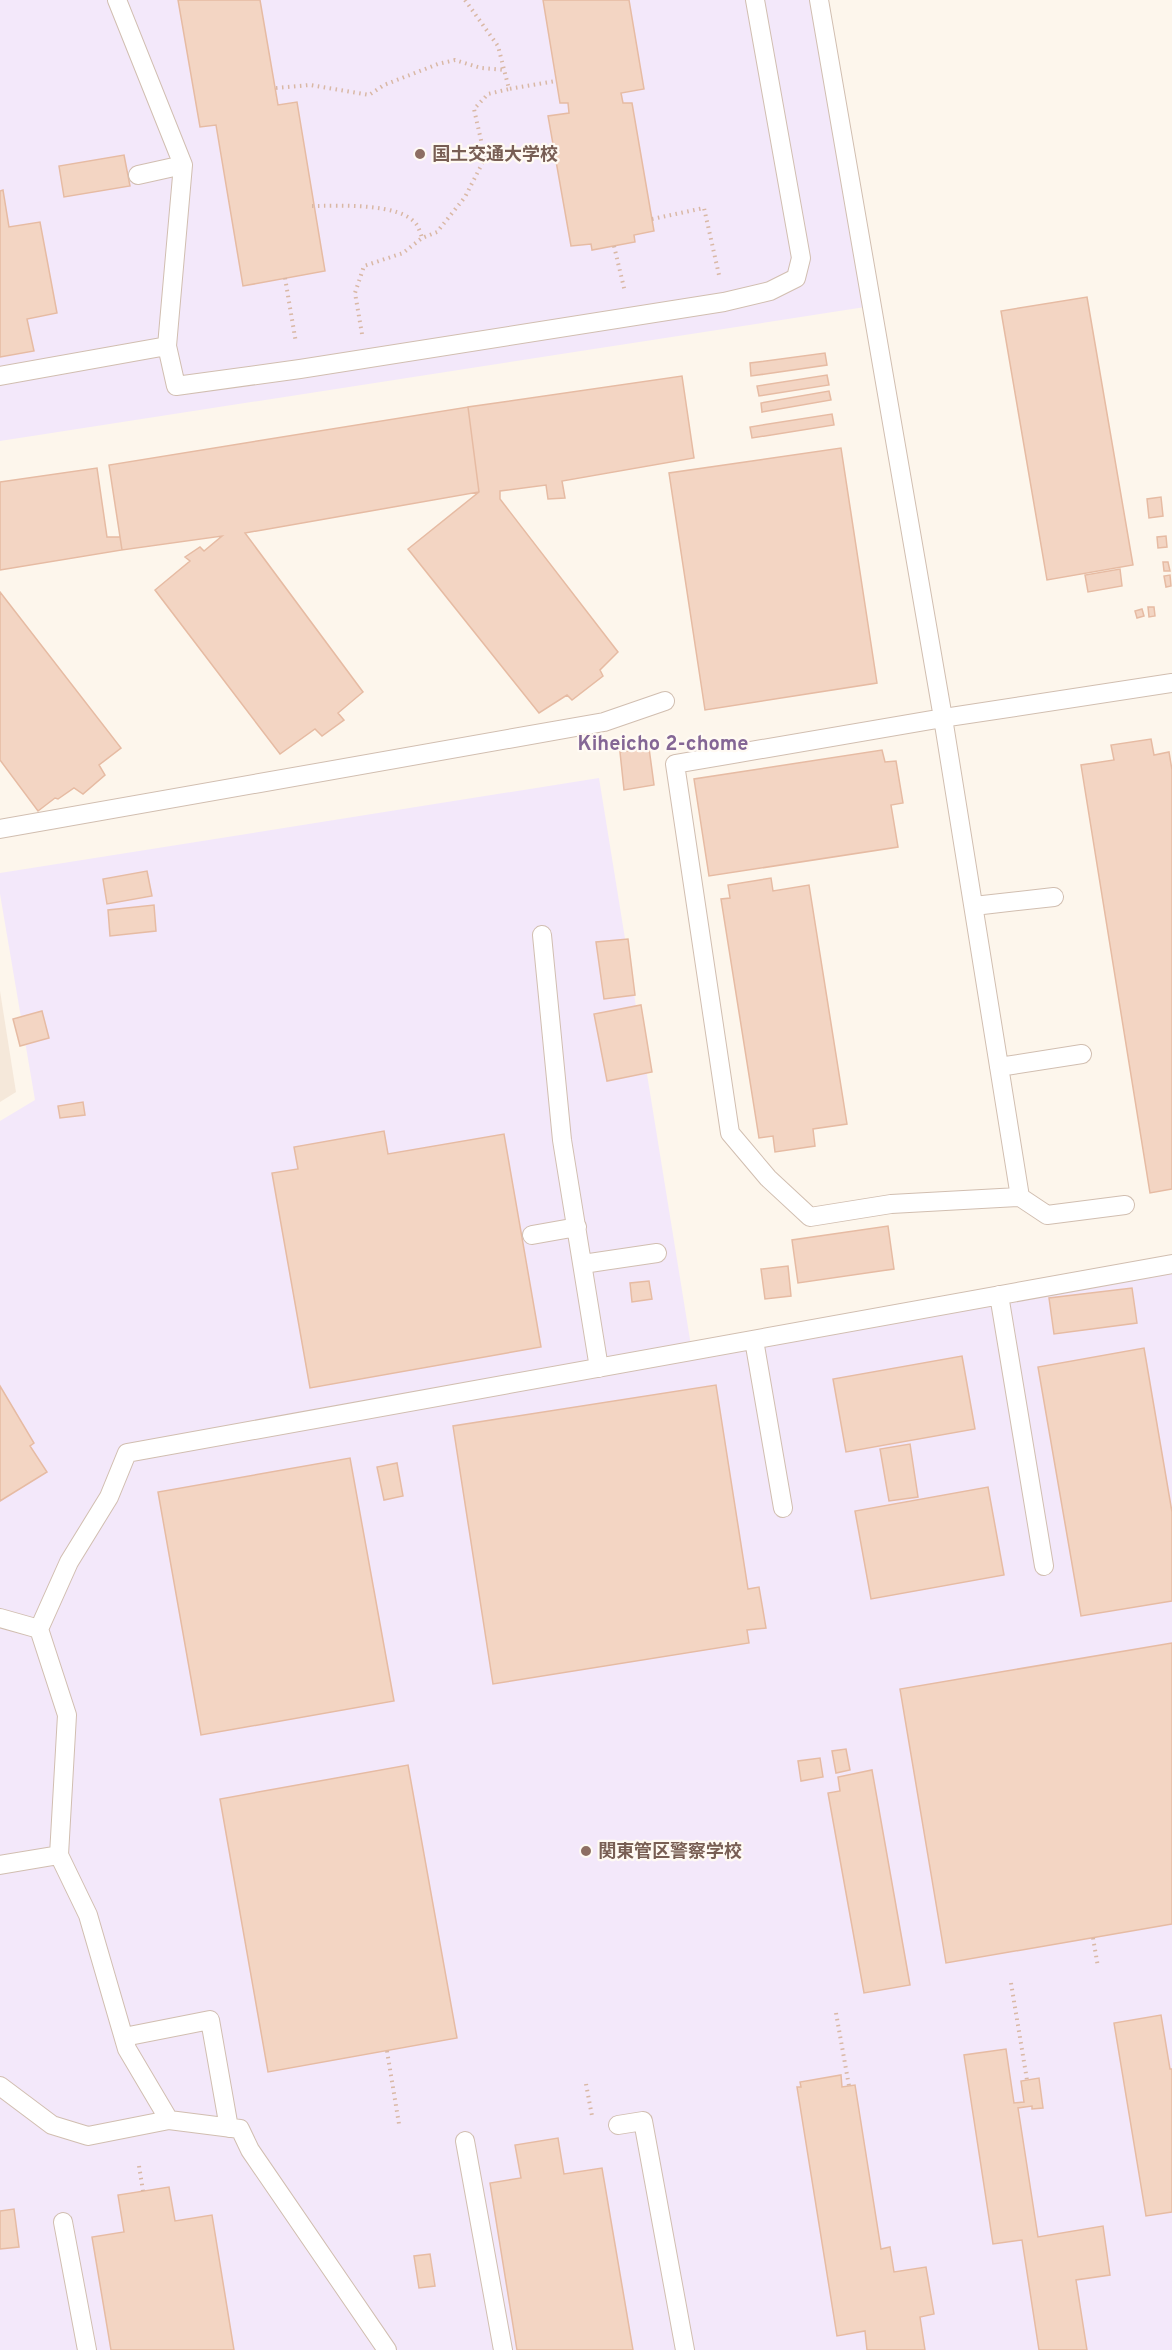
<svg xmlns="http://www.w3.org/2000/svg" width="1172" height="2350" font-family="Overpass,'Noto Sans JP',sans-serif">
  <style>
    .residential { fill: #f5e8da }
    .education { fill: #f3e8fa }
    .building { fill: #f3d5c3; stroke: #e6bba3; stroke-width: 1.5 }
    .lines { fill: none; stroke-linecap: round; stroke-linejoin: round }
    .service-casing { stroke: #d1beb0; stroke-width: 20 }
    .path { stroke: #d9b8a5; stroke-width: 4; stroke-dasharray: 1.5 4.5; stroke-linecap: butt }
    .service { stroke: #fff; stroke-width: 18 }
    .education-dot { fill: #8d6e63; stroke: #fffaf3; stroke-width: 2 }
    .labels { text-anchor: middle; stroke-width: 4.5; stroke-linejoin: round; paint-order: stroke }
    .education-label { font-size: 18px; font-weight: bold; fill: #785e54; stroke: #fffaf3; text-anchor: start }
    .neighbourhood-label { font-size: 20px; font-weight: bold; fill: #846695; stroke: #fffaf3 }
  </style>
  <rect width="100%" height="100%" fill="#fdf6ec"/>
  <!-- residential -->
  <path class="residential" d="M0,991L16,1092L0,1102Z"/>
  <!-- education -->
  <path class="education" d="M0,0H814L865,307L0,441Z
    M599,778L692,1352L1172,1269V2350H0V1121L35,1100L0,894V873Z"/>
  <!-- building -->
  <path class="building" d="M178,0H260L278,105L297,102L325,271L243,286L216,125L200,127Z
    M543,0H629L644,89L621,93L623,103H632L654,231L634,235L635,242L592,250L591,244L571,246L548,116L569,113L568,103H560Z
    M124,155L130,186L64,197L59,166Z
    M3,190L9,227L40,222L57,313L27,319L34,351L0,357V191Z
    M1087,297L1133,565L1047,580L1001,311Z
    M825,353L827,365L751,376L750,363Z
    M827,375L829,385L759,396L757,386Z
    M682,376L694,458L562,481L565,498L548,499L546,485L500,491V499L618,652L600,670L603,676L572,700L567,695L539,713L408,549L479,492L468,407Z
    M829,391L831,400L762,412L761,403Z
    M468,407L479,492L245,533L363,692L338,713L344,720L322,736L315,729L280,754L155,590L190,561L185,557L200,547L204,551L222,536L122,550L109,465Z
    M832,414L834,425L752,438L750,427Z
    M841,448L877,683L705,710L669,473Z
    M97,468L107,537H120L122,550L0,570V482Z
    M1161,497L1163,516L1149,518L1147,499Z
    M1166,536L1167,547L1158,548L1157,537Z
    M1163,562H1168L1170,571H1164Z
    M1120,569L1122,586L1088,592L1085,575Z
    M1170,575L1171,586L1166,587L1164,576Z
    M0,592L121,748L99,765L105,775L83,794L74,788L58,799L55,798L38,811L0,760Z
    M1148,607H1154L1155,616L1149,617Z
    M1142,609L1144,616L1137,618L1135,611Z
    M1151,739L1154,755L1169,752L1172,770V1189L1150,1193L1081,765L1114,760L1111,745Z
    M649,748L654,785L624,790L620,752Z
    M882,750L885,762L896,761L903,803L891,805L898,847L709,876L694,779Z
    M147,871L152,896L107,904L103,879Z
    M771,878L773,891L809,885L847,1124L813,1129L815,1146L775,1152L773,1136L759,1138L721,899L730,898L728,885Z
    M154,905L156,931L110,936L108,910Z
    M628,939L635,995L604,999L596,942Z
    M641,1005L652,1072L607,1081L594,1014Z
    M42,1011L49,1038L20,1046L13,1019Z
    M83,1102L85,1115L60,1118L58,1106Z
    M384,1131L388,1154L504,1134L541,1347L310,1388L272,1173L298,1169L294,1147Z
    M888,1226L894,1269L798,1283L792,1240Z
    M788,1266L791,1296L765,1299L761,1269Z
    M649,1281L652,1299L632,1302L630,1283Z
    M1132,1288L1137,1323L1054,1334L1049,1298Z
    M1144,1348L1172,1512V1601L1081,1616L1038,1367Z
    M962,1356L975,1429L846,1452L833,1379Z
    M716,1385L748,1589L759,1587L766,1628L747,1630L749,1643L493,1684L453,1426Z
    M0,1386L34,1443L30,1446L47,1472L0,1501Z
    M910,1444L918,1497L889,1501L880,1449Z
    M350,1458L394,1701L201,1735L158,1492Z
    M397,1463L403,1496L384,1500L377,1467Z
    M988,1487L1004,1575L871,1599L855,1511Z
    M1172,1643V1924L946,1963L900,1689Z
    M846,1749L850,1770L836,1773L832,1751Z
    M820,1758L823,1777L801,1781L798,1761Z
    M408,1765L457,2038L268,2072L220,1799Z
    M872,1770L910,1985L864,1993L828,1793L840,1791L838,1777Z
    M1161,2015L1170,2069H1172V2212L1146,2216L1114,2023Z
    M1006,2049L1014,2103L1024,2102L1021,2081L1039,2078L1043,2108L1032,2109V2106L1018,2108L1038,2237L1103,2226L1110,2275L1076,2280L1087,2350H1039L1022,2240L993,2244L964,2055Z
    M841,2075L842,2087L855,2085L881,2249L890,2247L894,2272L926,2267L934,2314L920,2317L925,2350H867L865,2331L837,2336L797,2087H801L800,2082Z
    M558,2138L564,2174L602,2168L633,2350H517L490,2183L521,2178L515,2145Z
    M169,2187L175,2221L212,2215L234,2350H111L92,2237L124,2232L118,2195Z
    M14,2209L19,2247L0,2249V2211Z
    M430,2254L435,2286L419,2288L414,2256Z"/>
  <g class="lines">
    <defs>
      <path id="service" d="M117,0L183,165L167,346L176,386L300,369L724,302L770,291L796,278L801,258L755,0
        M819,0L943,718L1020,1197
        M138,175L183,165
        M0,376L167,346
        M0,829L604,722L665,701
        M974,906L1054,897
        M542,935L562,1140L599,1368
        M999,1067L1082,1054
        M1125,1205L1047,1215L1020,1197L891,1204L810,1217L768,1178L730,1133L675,764L943,718L1172,683
        M532,1235L577,1227
        M583,1264L657,1253
        M999,1295L1044,1566
        M754,1340L783,1508
        M0,1618L39,1629L67,1715L59,1855L0,1865
        M39,1629L69,1562L109,1497L127,1453L1172,1264
        M59,1855L88,1915L127,2049L169,2120
        M124,2037L210,2020L229,2128
        M0,2086L52,2125L88,2136L169,2120L240,2129L250,2150L387,2350
        M618,2125L643,2121L685,2350
        M465,2141L503,2350
        M63,2222L87,2350"/>
    </defs>
    <!-- service casing -->
    <use href="#service" class="service-casing"/>
    <!-- path -->
    <path class="path" d="M465,0L498,46L509,89L556,81
      M276,88L310,85L369,95L384,85L438,64L455,60L481,68L505,70
      M312,206C338,206 401,202 417,225C419,229 421,234 422,238
      M652,219L704,208L719,275
      M614,246L625,292
      M285,278L296,343
      M362,334L355,293L364,266L403,253L422,238L437,232L465,197L485,158L474,109L488,94L509,89
      M1093,1938L1098,1967
      M1011,1983L1027,2080
      M836,2013L849,2086
      M387,2051L399,2124
      M586,2084L592,2116
      M139,2166L143,2191"/>
    <!-- service -->
    <use href="#service" class="service"/>
  </g>
  <!-- markers -->
  <g class="education-dot">
    <circle cx="420" cy="154" r="6"/>
    <circle cx="586" cy="1851" r="6"/>
  </g>
  <g class="labels">
    <!-- education labels -->
    <g class="education-label">
      <text x="432" y="160">国土交通大学校</text>
      <text x="598" y="1857">関東管区警察学校</text>
    </g>
    <!-- neighbourhood labels -->
    <g class="neighbourhood-label">
      <text x="663" y="750">Kiheicho 2-chome</text>
    </g>
  </g>
</svg>
